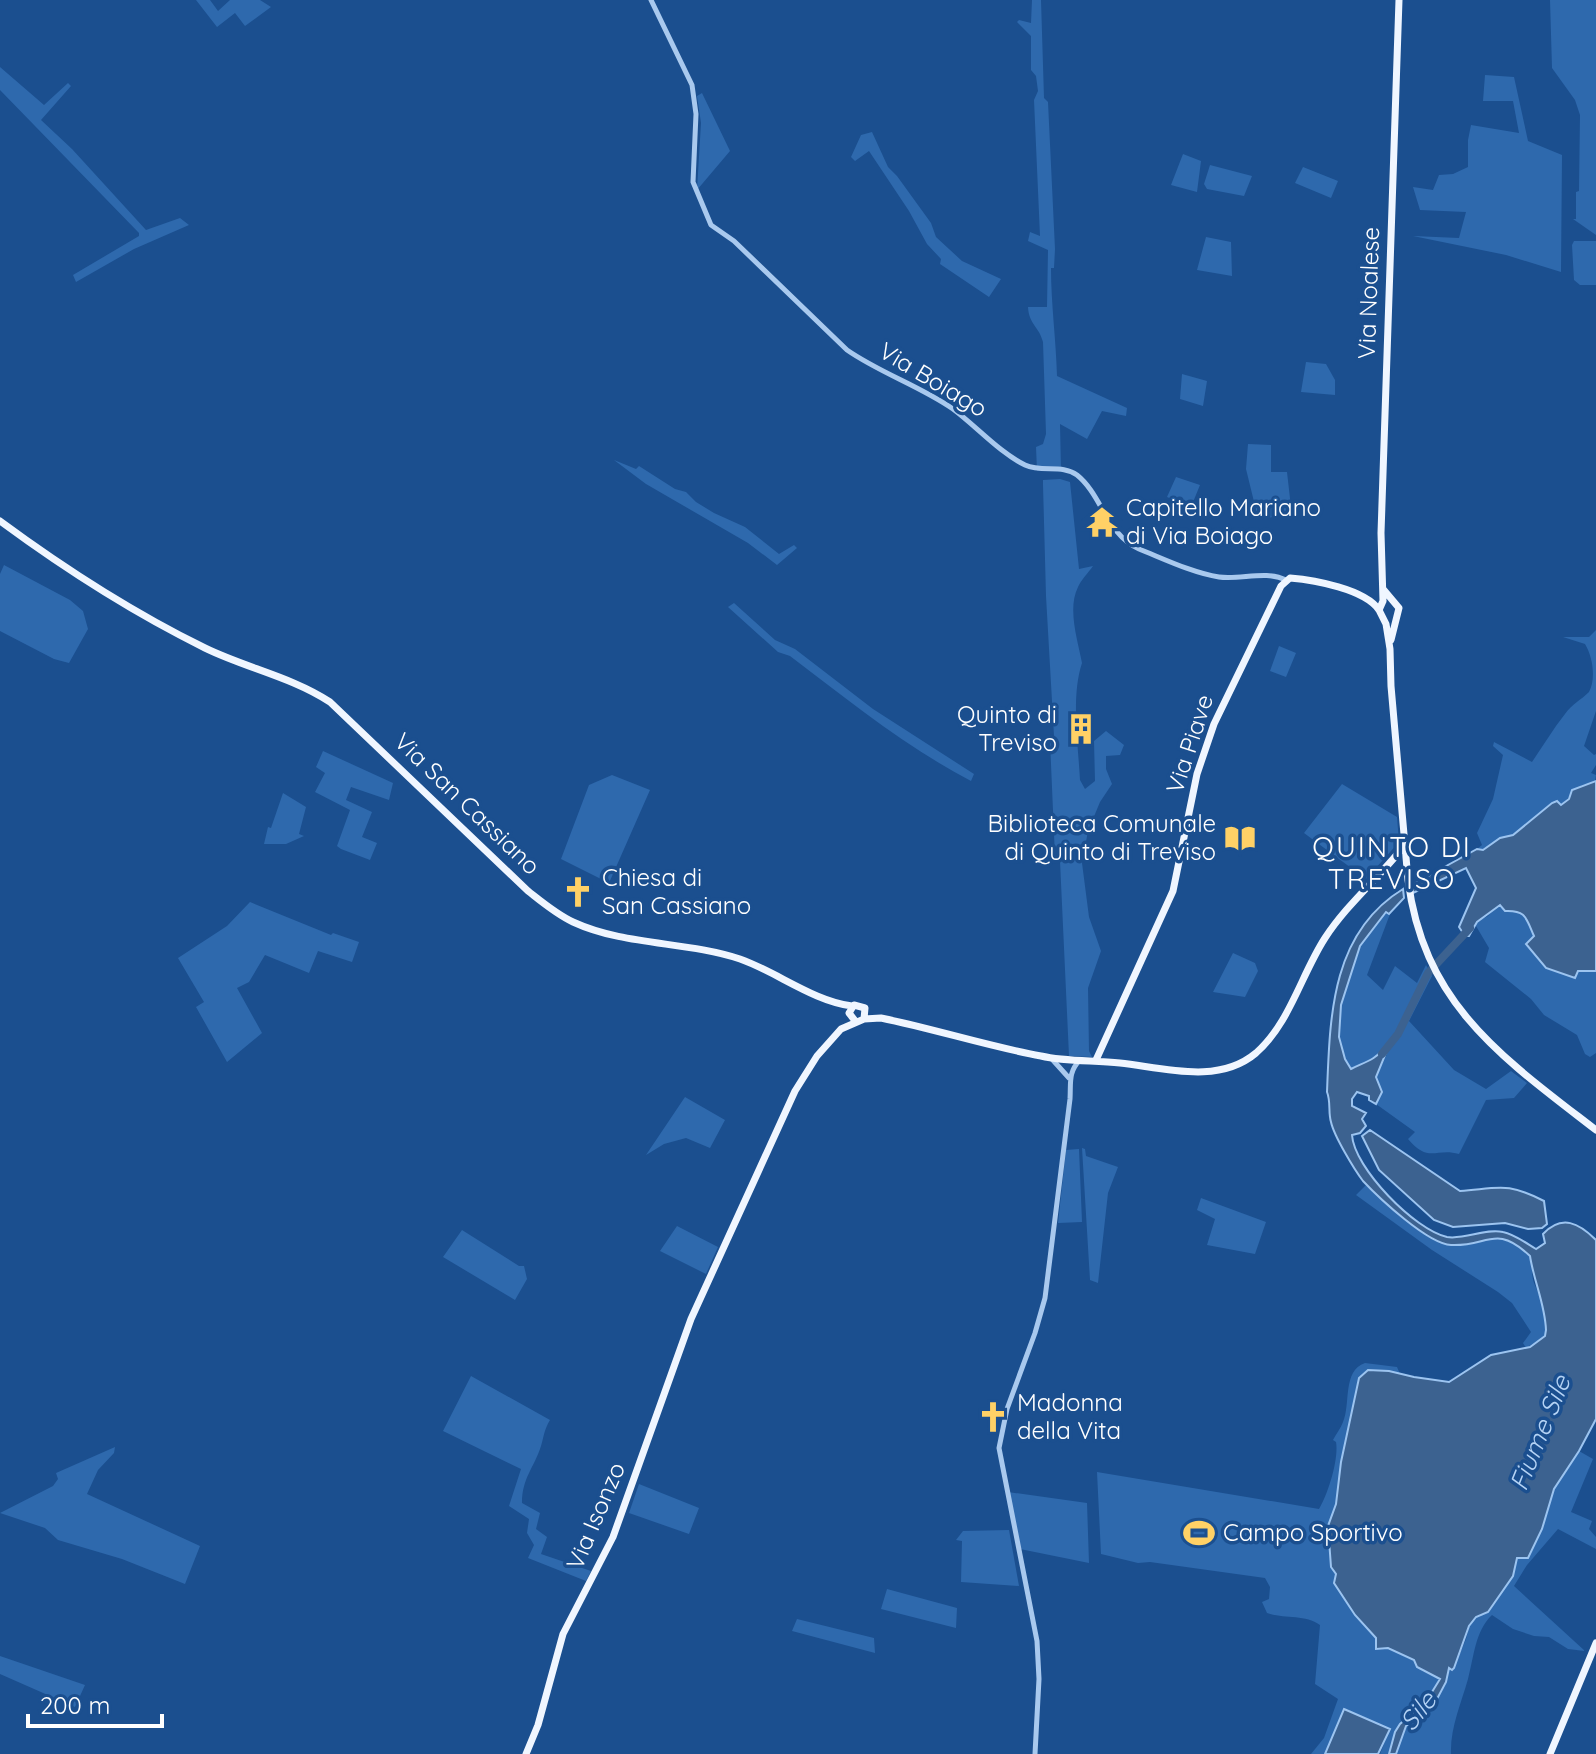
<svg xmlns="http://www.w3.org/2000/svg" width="1596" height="1754" font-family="Quicksand,sans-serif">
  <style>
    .green { fill: #2e69ad }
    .water { fill: #3c6290; stroke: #9cc4f0; stroke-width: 2 }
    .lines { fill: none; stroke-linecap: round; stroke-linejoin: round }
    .river { stroke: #3c6290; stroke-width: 8 }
    .minor { stroke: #a9c9ee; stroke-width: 5 }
    .major { stroke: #f0f6ff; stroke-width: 7 }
    .labels { text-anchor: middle; stroke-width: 7; stroke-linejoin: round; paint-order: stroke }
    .street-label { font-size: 24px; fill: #fff; stroke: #1b4f8f }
    .poi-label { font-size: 24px; fill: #fff; stroke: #1b4f8f; text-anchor: start }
    .water-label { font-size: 26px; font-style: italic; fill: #b5d3f5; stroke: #1b4f8f }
    .quarter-label { font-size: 28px; letter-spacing: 2px; fill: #fff; stroke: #1b4f8f }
  </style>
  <rect width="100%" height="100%" fill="#1b4f8f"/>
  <!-- green -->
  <path class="green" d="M196,0H210L218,11L230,0H260L271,7L245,26L235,13L217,27Z
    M1032,0H1041L1044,98L1048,102L1055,249L1054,268H1051C1051,304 1056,339 1057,376L1127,408L1126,416L1102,411L1087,439L1060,424L1061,471H1037L1036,447L1043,444L1046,434L1043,342C1039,326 1029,325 1028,307H1047L1048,250L1028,241L1030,232L1040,236L1034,100L1038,91L1036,76L1031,70V36L1017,22L1019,20L1031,23Z
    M1550,0H1596V235L1573,219H1576V192L1579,191L1580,115L1575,100L1552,68Z
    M0,67L44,105L68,83L71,86L41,120L72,149L146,230L180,218L189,225L134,249L76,282L73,275L139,236V233L0,90Z
    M1485,75L1514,77L1528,141L1562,155L1561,272L1506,255L1413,236L1459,238L1466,212L1420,210L1413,187L1433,190L1439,175L1453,174L1468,167V140L1471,125L1519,133L1513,101H1483Z
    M702,93L730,151L697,190L701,123L697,96Z
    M872,132L888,167L897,176L931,223L936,237L962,261L1001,279L989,297L940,264L941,259L927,244L909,211L869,151L855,161L851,157L861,135Z
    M1183,154L1201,161L1197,192L1171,185Z
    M1210,165L1252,176L1244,196L1207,189L1204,184Z
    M1303,167L1338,181L1331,198L1295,183Z
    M1206,237L1231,242L1232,276L1197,270Z
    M1574,241H1596V285H1580L1574,280L1572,245Z
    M1306,362L1326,364L1335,380V395L1301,392Z
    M1182,374L1207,381L1203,406L1180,399Z
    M1248,444L1271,445V472H1287L1292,516L1258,518L1246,469Z
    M614,460L636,469L639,466L675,489L686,492L696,502L714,513L745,527L779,554L794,545L797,548L777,565L748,543L646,484Z
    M1176,477L1200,485L1191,507L1167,497Z
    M1060,479L1070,482L1079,569L1093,566C1088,573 1081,580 1078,587C1067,609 1078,641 1082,663C1071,696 1078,743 1080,780L1085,789L1095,781L1094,741L1106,731L1124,745L1120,755L1106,756V769L1112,784L1100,802L1088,831L1082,863L1089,917L1101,951L1088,988L1089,1051L1092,1057L1069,1056L1060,861L1055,857L1050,741L1054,736L1046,596L1043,485V480Z
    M4,565L70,600L83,611L88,629L69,663L54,659L0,631V574Z
    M734,603L775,640L795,649L873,709L974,774L971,781C906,747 848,700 790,656L778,652L728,607Z
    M1596,630V711L1584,746L1594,755L1596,754V765L1591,773L1596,775L1595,783L1582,785L1561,805L1552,803L1513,835L1500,838L1483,850L1477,849L1482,845L1477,833L1493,799L1503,755L1493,746L1494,742L1532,762C1543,746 1553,729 1565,714C1572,704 1581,700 1589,692C1596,679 1593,657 1585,644L1563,637H1589Z
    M1279,646L1296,653L1286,677L1270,671Z
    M323,751L393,783L389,800L351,787L346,800L372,812L362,837L377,843L370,860L341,849L337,846L350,810L315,792L325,773L316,767Z
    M612,775L650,790L609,883L561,859L589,785Z
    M1342,784L1397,817L1399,842L1366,879L1304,833Z
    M283,793L306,807L299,834L304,836L286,844H264L268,827L271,828Z
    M250,902L331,935L333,933L359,942L352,962L318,951L309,973L265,955L249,982L237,988L262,1033L227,1062L196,1007L204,1002L178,958L227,926Z
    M1497,905H1501L1505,911C1527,910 1526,918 1534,936L1528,941L1547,968L1596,971V1053L1590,1057L1585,1054L1577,1035L1544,1015L1531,999L1485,962L1489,948L1476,926V922L1488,916Z
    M1386,912L1390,914L1367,975L1383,990L1395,966L1417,983L1426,965L1432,976L1409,1021L1454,1070L1486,1089L1511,1071L1527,1083L1514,1098L1486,1100L1459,1154C1436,1147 1429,1164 1408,1139L1415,1132L1376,1104L1381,1092L1376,1077L1387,1054L1386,1047C1375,1060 1365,1061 1351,1070L1345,1059L1339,1037L1341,1005L1360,946Z
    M1233,953L1255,963L1258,971L1245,997L1213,992Z
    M685,1097L725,1120L710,1148L686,1138L664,1144L646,1155Z
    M1082,1148L1085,1149L1086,1156L1118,1167L1108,1193L1098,1283L1090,1280Z
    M1079,1149L1082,1222L1058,1223L1066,1150Z
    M1367,1184C1390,1205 1419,1240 1452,1245C1475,1248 1495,1229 1518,1245C1522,1248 1529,1253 1530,1258C1533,1266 1531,1275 1534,1283C1541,1299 1549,1317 1545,1336L1526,1348L1523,1343L1531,1332L1512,1303L1498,1292L1432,1250L1356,1195Z
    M1201,1198L1266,1222L1255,1254L1207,1245L1215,1219L1197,1210Z
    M677,1226L718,1247L706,1274L660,1251Z
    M462,1230L519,1266H524L527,1279L515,1300L443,1257Z
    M1365,1363L1397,1367L1400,1374L1389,1371L1359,1378L1341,1462L1336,1504L1328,1526L1331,1566L1336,1573L1334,1583L1355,1615L1376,1638L1396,1652L1414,1661L1423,1671L1440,1679L1427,1700L1395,1732L1389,1754H1380L1390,1729L1345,1709L1325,1754H1311L1324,1738L1338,1699L1315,1684L1320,1625C1305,1614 1284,1619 1267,1613L1262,1602L1269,1599L1270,1587L1265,1578L1150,1562L1138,1563L1101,1554L1097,1472L1319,1509C1328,1494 1339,1459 1336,1442L1333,1440C1336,1434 1341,1428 1343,1422C1351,1404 1342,1371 1365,1363Z
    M471,1376L550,1420C544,1430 544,1436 541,1446C534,1468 522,1478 522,1503L540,1513L536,1529L547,1537L541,1554L591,1571L586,1581L528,1558L534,1545L527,1533L529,1519L509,1506L521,1469L443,1431Z
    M115,1447L114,1453L98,1470L87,1494L200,1546L185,1584L122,1559L58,1540L45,1528L0,1513L53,1486L58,1479L56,1473Z
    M1579,1451L1593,1459L1571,1512L1592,1521L1589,1529L1596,1537V1549L1558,1529L1527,1565L1514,1586L1585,1651L1568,1649L1549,1637L1534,1636L1513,1629L1492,1615C1475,1631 1474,1657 1468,1679C1461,1704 1450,1728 1451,1754H1396L1406,1726L1446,1682L1449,1667L1453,1670L1466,1639L1469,1627L1476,1617L1488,1612L1513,1576L1517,1558L1528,1557L1542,1529L1554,1489Z
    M639,1484L699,1508L689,1534L629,1513Z
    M1008,1492L1087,1503L1089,1563L1020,1549Z
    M1009,1530L1019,1586L961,1582L962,1541L956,1540L963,1531Z
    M887,1589L957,1608L956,1628L881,1609Z
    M797,1619L874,1638L875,1653L792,1631Z
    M0,1656L85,1685L75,1707L0,1674Z"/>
  <!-- water -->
  <path class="water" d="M1596,781V971H1578L1575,978L1546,968L1526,944L1534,936C1526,918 1526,910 1505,911L1500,905L1477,922L1469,936H1465L1459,927L1476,888L1466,868L1413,893L1412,885L1477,849L1483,850L1500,838L1513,835L1552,803L1557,801L1561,805L1569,799L1572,790Z
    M1403,889L1404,898L1389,914L1386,912L1360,946L1341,1005L1339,1037L1345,1059L1351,1069C1365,1062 1375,1060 1386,1047L1388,1048L1376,1077L1382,1092L1376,1104L1369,1100V1096L1357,1092L1352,1099V1106L1366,1113L1362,1119L1366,1126L1360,1133L1352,1135C1354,1168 1415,1230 1447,1237C1465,1240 1485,1228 1503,1232C1514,1234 1526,1243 1536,1249L1545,1243L1543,1234C1562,1214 1579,1223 1596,1240V1419L1579,1451L1554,1489L1542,1529L1528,1558H1517L1513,1576L1488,1612L1476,1617L1469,1626L1454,1668L1452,1670L1449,1668L1446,1682L1437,1699L1430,1708L1406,1726L1396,1754H1389L1395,1732L1400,1724L1427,1700L1440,1679L1417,1667L1414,1660L1388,1648L1376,1649V1638L1355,1615L1334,1583L1336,1574L1331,1567L1328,1526L1336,1504L1341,1462L1359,1378L1368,1370L1389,1371L1414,1377L1449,1382L1491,1355L1530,1347L1545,1336L1546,1330C1545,1304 1534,1282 1530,1256C1495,1223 1488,1247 1451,1245C1428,1244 1379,1198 1363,1181C1354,1169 1334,1136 1331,1122C1328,1112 1331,1102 1327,1092C1330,1016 1331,933 1403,889Z
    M1370,1130L1460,1191C1500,1188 1507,1182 1544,1201L1547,1224L1542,1228L1528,1229L1505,1223L1453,1227L1434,1220L1379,1170L1362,1136Z
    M1344,1709L1390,1729L1378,1754H1325Z"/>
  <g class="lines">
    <!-- river -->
    <path class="river" d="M1382,1054L1398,1034L1428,973L1470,928"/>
    <!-- minor -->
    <path class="minor" d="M651,0L692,85L696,114L693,182L711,225L734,241L847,350C880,373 920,386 953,409C976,426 1000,453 1025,465C1042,473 1062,464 1077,475C1102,495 1106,534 1139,549C1164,559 1193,573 1219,577C1241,580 1266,570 1286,580
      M1051,1058L1069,1078
      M1035,1754L1039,1679L1037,1641L999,1448L1007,1409L1035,1333L1045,1298L1070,1099C1071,1083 1068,1072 1080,1060"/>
    <!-- major -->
    <path class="major" d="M0,521C65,569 132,612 205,648C246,668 292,677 330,702L528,891C542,902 556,914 573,922C625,946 686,941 740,959C777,972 813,1001 852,1006
      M1383,589L1399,608L1391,640
      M1383,601L1379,610L1386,624L1390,649L1391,686L1408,880C1424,1005 1503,1058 1596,1130
      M1383,601L1381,533L1399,0
      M856,1022L849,1013L854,1005L865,1008L864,1019
      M1096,1060L1173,891L1197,774L1214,724L1281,586L1290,578C1314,580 1365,589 1379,610
      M526,1754L538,1725L563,1634L613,1537L691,1319L795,1091L817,1056L841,1029L864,1019L881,1018C935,1029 987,1046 1041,1056C1067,1062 1094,1060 1120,1063C1164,1068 1218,1085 1256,1053C1290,1023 1301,975 1325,938C1347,904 1379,878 1404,846
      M1550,1754L1596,1643"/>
  </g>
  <!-- icons -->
  <defs>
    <symbol id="temple-bare" viewBox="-9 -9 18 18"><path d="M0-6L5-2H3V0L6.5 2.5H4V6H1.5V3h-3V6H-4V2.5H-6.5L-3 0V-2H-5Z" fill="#ffd166" stroke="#1b4f8f" stroke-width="2.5" paint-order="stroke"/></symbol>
    <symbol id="building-bare" viewBox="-9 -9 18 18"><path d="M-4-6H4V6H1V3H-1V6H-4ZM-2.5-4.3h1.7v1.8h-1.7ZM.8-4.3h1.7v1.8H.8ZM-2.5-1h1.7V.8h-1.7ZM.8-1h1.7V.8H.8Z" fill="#ffd166" stroke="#1b4f8f" stroke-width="2.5" paint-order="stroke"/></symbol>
    <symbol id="library-bare" viewBox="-9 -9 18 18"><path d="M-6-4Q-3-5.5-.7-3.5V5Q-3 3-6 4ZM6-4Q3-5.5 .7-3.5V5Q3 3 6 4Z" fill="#ffd166" stroke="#1b4f8f" stroke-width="2.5" paint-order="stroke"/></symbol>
    <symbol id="church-bare" viewBox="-9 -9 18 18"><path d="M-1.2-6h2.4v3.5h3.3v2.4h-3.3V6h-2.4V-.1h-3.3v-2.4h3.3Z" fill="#ffd166" stroke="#1b4f8f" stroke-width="2.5" paint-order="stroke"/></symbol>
    <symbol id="stadium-bare" viewBox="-9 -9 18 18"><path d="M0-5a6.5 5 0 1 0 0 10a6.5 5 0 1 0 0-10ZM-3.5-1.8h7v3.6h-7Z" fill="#ffd166" stroke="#1b4f8f" stroke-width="2.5" paint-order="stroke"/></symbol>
  </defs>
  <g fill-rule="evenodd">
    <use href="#temple-bare" x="1080" y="500" width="44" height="44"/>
    <use href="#building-bare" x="1059" y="707" width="44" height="44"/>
    <use href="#library-bare" x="1218" y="816" width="44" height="44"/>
    <use href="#church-bare" x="556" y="870" width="44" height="44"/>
    <use href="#church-bare" x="971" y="1395" width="44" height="44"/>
    <use href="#stadium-bare" x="1177" y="1511" width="44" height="44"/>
  </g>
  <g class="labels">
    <!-- street labels -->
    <g class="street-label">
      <text transform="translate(1369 293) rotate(-88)" y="8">Via Noalese</text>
      <text transform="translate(933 380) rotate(31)" y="8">Via Boiago</text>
      <text transform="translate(1190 744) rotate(-72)" y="8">Via Piave</text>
      <text transform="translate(467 804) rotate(44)" y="8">Via San Cassiano</text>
      <text transform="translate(596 1516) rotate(-67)" y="8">Via Isonzo</text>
    </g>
    <!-- poi labels -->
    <g class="poi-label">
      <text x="1126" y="516">Capitello Mariano<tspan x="1126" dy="28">di Via Boiago</tspan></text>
      <text x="1057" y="723" text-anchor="end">Quinto di<tspan x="1057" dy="28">Treviso</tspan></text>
      <text x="1216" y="832" text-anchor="end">Biblioteca Comunale<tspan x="1216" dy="28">di Quinto di Treviso</tspan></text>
      <text x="602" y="886">Chiesa di<tspan x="602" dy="28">San Cassiano</tspan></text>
      <text x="1017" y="1411">Madonna<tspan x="1017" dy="28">della Vita</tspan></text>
      <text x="1223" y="1541">Campo Sportivo</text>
    </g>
    <!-- water labels -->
    <g class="water-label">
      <text transform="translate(1540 1433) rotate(-68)" y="9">Fiume Sile</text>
      <text transform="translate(1418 1711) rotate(-51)" y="9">Sile</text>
    </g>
    <!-- quarter labels -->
    <g class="quarter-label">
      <text x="1392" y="857">QUINTO DI<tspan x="1392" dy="32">TREVISO</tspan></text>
    </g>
  </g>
  <!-- scale -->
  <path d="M28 1714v12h134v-12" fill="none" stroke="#ffffff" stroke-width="4"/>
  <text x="40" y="1714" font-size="24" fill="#ffffff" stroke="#1b4f8f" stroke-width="6" paint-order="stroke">200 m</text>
</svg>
